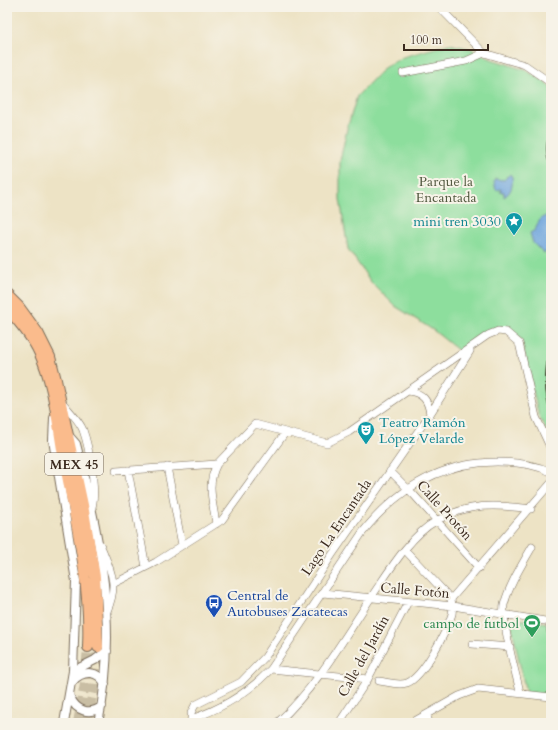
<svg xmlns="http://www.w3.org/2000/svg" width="558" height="730" font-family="Cardo,serif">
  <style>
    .green { fill: #8dde9d; stroke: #64845e }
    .water { fill: #6ea5dd; stroke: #54687e }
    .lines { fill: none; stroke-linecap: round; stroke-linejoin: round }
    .primary-tunnel { stroke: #c9bea4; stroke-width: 10; stroke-dasharray: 10 5; stroke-linecap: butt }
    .minor-casing { stroke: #796b58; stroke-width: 8 }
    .tertiary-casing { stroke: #796b58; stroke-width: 10 }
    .primary-casing { stroke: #796b58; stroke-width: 12 }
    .minor { stroke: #fff; stroke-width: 7 }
    .tertiary { stroke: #fff; stroke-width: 8 }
    .primary { stroke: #fabb8c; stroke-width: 10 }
    .rail { stroke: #3b2a1e; stroke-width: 1.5 }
    .labels { text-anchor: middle; stroke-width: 4; stroke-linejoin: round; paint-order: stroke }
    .shield { fill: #f7f3e8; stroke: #73665b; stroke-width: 1 }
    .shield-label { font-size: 13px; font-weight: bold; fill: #3b2a1e }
    .park-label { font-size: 14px; fill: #50573e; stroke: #f7f3e8 }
    .culture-label { font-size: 14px; fill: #0d838f; stroke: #f7f3e8; text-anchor: end }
    .street-label { font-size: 14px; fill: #3b2a1e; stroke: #f7f3e8 }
    .transit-label { font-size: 14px; fill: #164399; stroke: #f7f3e8; text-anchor: start }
    .leisure-label { font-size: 14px; fill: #27864d; stroke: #f7f3e8; text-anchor: end }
  </style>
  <rect width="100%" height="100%" fill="#f7f3e8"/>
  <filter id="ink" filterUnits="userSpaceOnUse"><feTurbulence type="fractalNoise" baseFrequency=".025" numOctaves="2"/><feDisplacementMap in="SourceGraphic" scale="8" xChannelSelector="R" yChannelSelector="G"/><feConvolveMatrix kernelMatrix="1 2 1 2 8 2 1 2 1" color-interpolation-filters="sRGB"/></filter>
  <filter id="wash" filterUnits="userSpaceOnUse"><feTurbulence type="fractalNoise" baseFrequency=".012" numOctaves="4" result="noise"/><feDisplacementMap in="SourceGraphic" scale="16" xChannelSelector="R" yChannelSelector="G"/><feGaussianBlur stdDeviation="0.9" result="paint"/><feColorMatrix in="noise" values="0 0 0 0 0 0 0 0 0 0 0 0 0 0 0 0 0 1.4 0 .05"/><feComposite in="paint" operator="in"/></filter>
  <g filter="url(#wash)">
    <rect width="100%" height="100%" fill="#ede3c5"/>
    <!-- green -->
    <path class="green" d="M449,44L472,49L491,59L525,70L542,80L551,88V439L539,417L522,342C500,311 482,339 459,351L433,330L395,306L371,282L348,249L340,199V161L347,129L357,96L385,67L403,57Z
      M510,618L547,623L551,645V696L526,693Z"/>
    <!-- water -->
    <path class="water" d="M510,174L512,177C513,185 512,192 504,197V192H500L501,189L496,190L494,182L495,179L504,180Z
      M551,213V248L550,253H543L533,243L530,233L535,230L540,219Z"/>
  </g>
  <g filter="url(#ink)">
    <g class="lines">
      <!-- primary-tunnel -->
      <path class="primary-tunnel" d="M78,723L85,684L88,647
        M87,723L94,686L98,647"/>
      <defs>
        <path id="minor" d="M439,7L484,53
          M403,73L466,61L484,53L525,65L551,83
          M408,391C423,393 428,400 430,414
          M62,402C69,411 79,420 83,430C89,447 97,490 92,507
          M167,467L182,545
          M128,470L146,567
          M116,471L217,464L255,424L327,443L349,432L488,335L498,331L506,332L519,343L536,417L551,449
          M390,471L414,495L479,568
          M216,524C213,501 206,485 217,464
          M100,544C111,571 119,584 107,611
          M405,550L451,599
          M113,584L156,562L222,520L285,433
          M323,593L453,606L551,622
          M549,621L551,634
          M472,644L510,647
          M271,669L368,679
          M379,681C388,682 398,686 407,683C423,677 447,631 452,614C453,609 452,604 451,599L551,483
          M520,692C516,674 501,621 504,605C509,585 522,565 532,547
          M427,715L429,723
          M191,719C221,709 249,692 271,669L362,533C396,490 441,462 497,462C516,462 534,464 551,472
          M192,723L191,713L195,705L241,682L265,657L332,555L430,414L470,351
          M277,723C319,685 348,631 380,584C394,563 414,533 436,521C468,503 495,504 531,509
          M339,723L368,679L408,602
          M411,723L459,696L478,689L551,697"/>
        <path id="tertiary" d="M54,418L53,440L76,581L73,671L64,723
          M69,436L76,444C100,536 119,629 98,723
          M73,671L95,660L107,651
          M73,681C83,670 98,670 105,684
          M70,697C76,711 90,716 102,706"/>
        <path id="primary" d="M7,295L19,307L38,333L50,357L56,380L83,505L95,577L98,647
          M7,308C18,321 32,336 39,352C54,384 57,421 63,455C75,519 91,582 88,647"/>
      </defs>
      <!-- minor casing -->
      <use href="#minor" class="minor-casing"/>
      <!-- tertiary casing -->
      <use href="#tertiary" class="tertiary-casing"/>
      <!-- primary casing -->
      <use href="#primary" class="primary-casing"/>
      <!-- minor -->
      <use href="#minor" class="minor"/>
      <!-- tertiary -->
      <use href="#tertiary" class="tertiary"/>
      <!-- primary -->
      <use href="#primary" class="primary"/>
      <!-- rail -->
      <path class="rail" d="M551,130C546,142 545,155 551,167
        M551,331C548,358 541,387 551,412"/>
    </g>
  </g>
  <!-- icons -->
  <defs>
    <symbol id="sight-pin" viewBox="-11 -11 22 30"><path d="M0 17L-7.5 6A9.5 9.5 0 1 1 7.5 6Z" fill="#0f9aa8" stroke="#f7f3e8"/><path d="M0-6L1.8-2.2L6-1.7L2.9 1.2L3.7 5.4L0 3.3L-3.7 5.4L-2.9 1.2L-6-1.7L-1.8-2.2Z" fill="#fff"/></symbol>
    <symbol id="theatre-pin" viewBox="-11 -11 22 30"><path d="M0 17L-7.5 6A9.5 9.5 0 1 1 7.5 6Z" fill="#0f9aa8" stroke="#f7f3e8"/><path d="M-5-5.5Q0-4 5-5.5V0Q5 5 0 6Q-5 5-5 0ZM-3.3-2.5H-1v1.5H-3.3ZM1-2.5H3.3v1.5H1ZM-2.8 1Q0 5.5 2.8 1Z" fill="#fff"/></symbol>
    <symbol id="bus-pin" viewBox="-11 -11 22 30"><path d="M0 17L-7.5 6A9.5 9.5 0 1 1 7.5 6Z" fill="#1a4fb4" stroke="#f7f3e8"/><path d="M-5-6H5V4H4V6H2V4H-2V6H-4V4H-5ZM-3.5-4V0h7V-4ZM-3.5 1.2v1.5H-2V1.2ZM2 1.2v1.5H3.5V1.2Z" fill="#fff"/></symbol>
    <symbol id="stadium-pin" viewBox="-11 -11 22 30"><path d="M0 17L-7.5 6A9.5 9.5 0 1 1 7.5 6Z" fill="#2e9e5b" stroke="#f7f3e8"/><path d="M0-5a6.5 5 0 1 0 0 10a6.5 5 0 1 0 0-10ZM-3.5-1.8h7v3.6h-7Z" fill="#fff"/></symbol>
  </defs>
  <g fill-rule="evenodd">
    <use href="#sight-pin" x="504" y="211" width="20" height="27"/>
    <use href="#theatre-pin" x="356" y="420" width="20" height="27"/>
    <use href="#bus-pin" x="204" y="593" width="20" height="27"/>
    <use href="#stadium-pin" x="522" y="613" width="20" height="27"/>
  </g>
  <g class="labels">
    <!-- shield labels -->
    <rect class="shield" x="45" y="453" width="58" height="22" rx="3"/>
    <g class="shield-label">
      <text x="74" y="469">MEX 45</text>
    </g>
    <!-- park labels -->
    <g class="park-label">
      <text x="446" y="186">Parque la<tspan x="446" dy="16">Encantada</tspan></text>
    </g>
    <!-- culture labels -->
    <g class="culture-label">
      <text x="501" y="226">mini tren 3030</text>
      <text x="379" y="427" text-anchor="start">Teatro Ramón<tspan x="379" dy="16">López Velarde</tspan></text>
    </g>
    <!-- street labels -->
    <g class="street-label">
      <text transform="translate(445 510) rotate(48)" y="5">Calle Protón</text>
      <text transform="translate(336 527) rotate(-56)" y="5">Lago La Encantada</text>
      <text transform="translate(415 590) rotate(5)" y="5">Calle Fotón</text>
      <text transform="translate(363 656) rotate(-61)" y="5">Calle del Jardín</text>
    </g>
    <!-- transit labels -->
    <g class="transit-label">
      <text x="227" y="600">Central de<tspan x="227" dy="16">Autobuses Zacatecas</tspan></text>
    </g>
    <!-- leisure labels -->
    <g class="leisure-label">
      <text x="519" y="628">campo de futbol</text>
    </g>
  </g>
  <!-- margin -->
  <rect width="558" height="730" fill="none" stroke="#f7f3e8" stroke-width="24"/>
  <!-- scale -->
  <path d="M404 44v6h84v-6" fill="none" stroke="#3b2a1e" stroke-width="2"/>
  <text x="410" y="44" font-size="12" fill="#3b2a1e" stroke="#f7f3e8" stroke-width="3" paint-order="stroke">100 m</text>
</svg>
